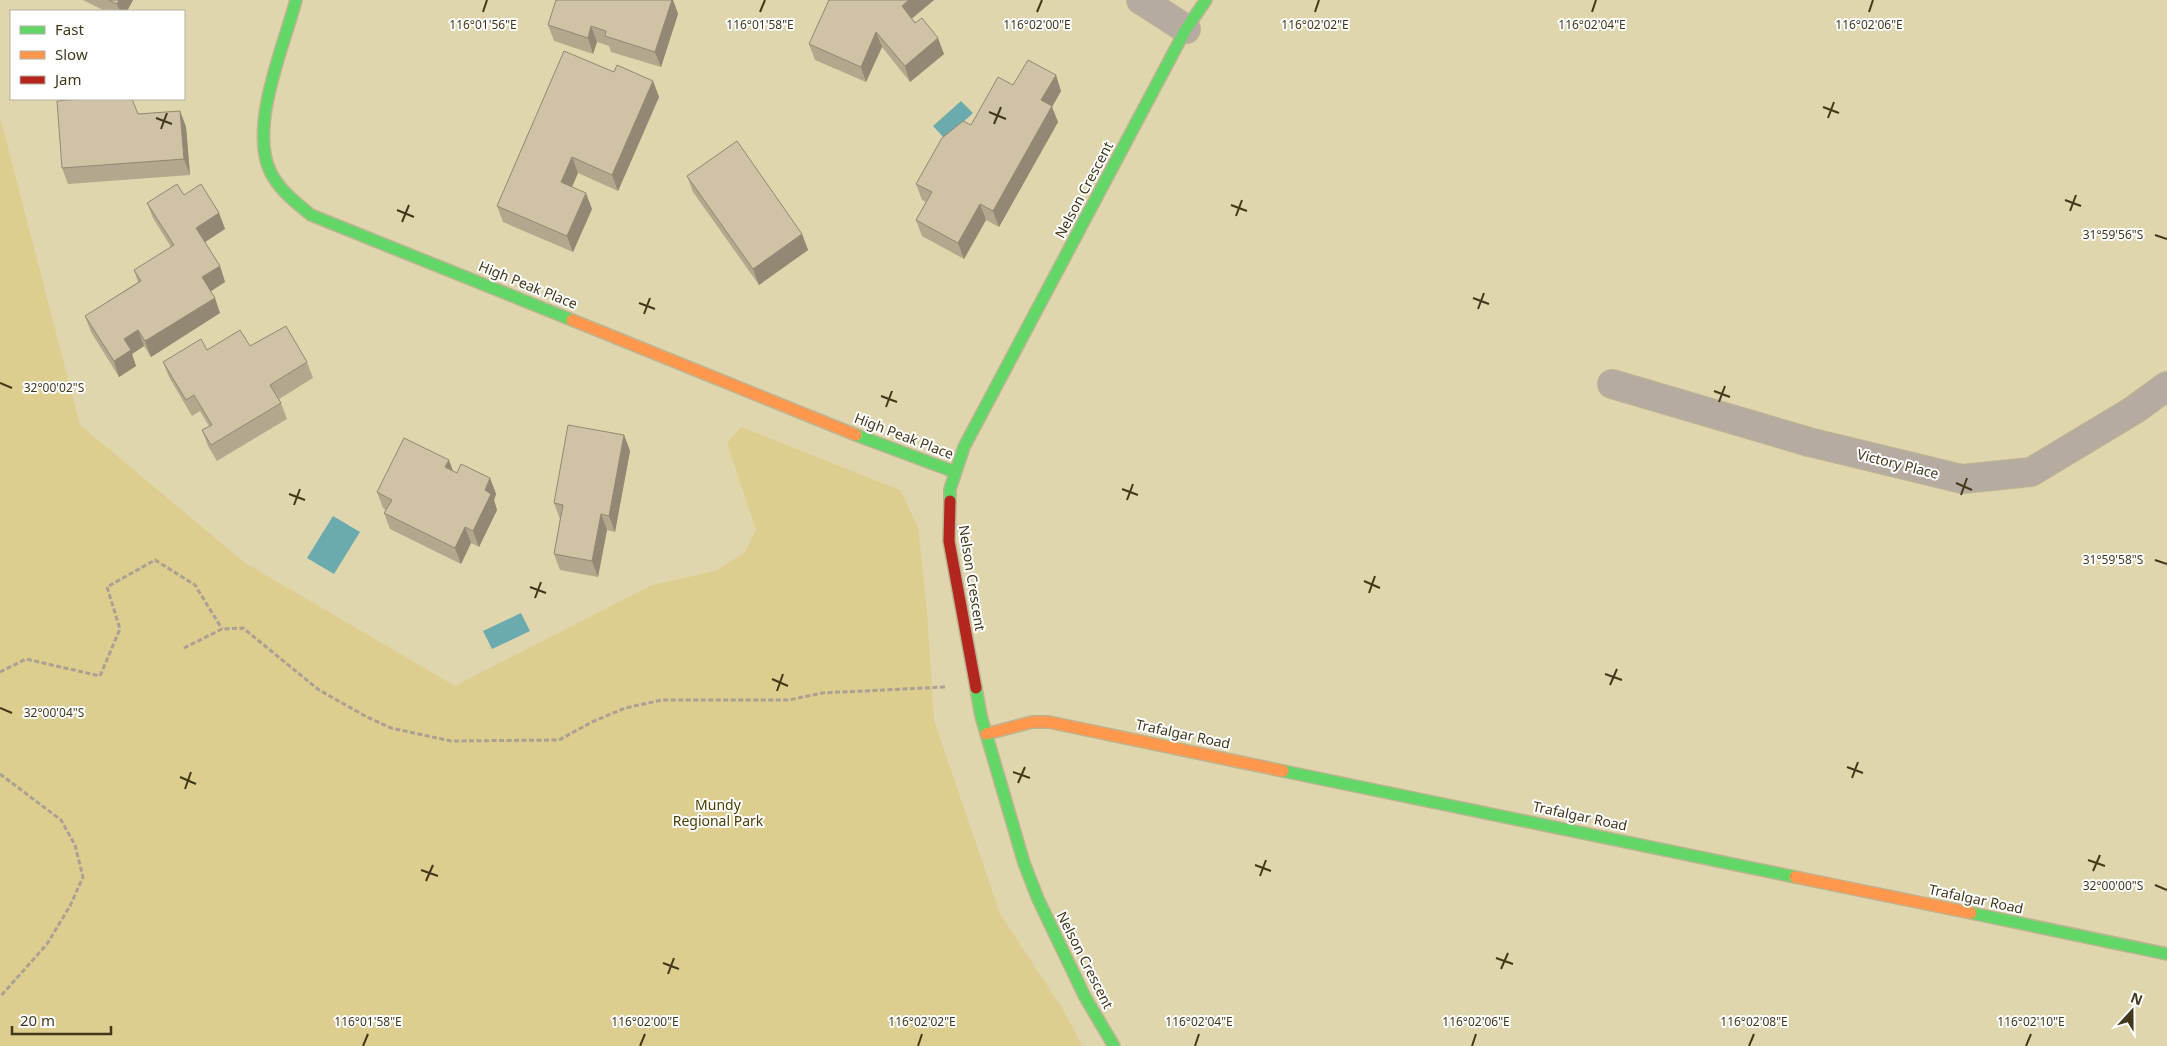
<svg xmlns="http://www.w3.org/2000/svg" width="2167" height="1046" font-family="'Noto Sans',sans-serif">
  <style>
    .green { fill: #ddcd8f }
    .water { fill: #6cabad }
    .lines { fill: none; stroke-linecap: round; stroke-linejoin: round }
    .street-casing { stroke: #bcb493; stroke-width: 30 }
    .fast-casing { stroke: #bcb493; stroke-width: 14 }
    .slow-casing { stroke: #bcb493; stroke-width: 14 }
    .jam-casing { stroke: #bcb493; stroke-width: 14 }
    .path { stroke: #aaa194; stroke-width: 3; stroke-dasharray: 5 2.5; stroke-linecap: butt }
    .street { stroke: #b6aba1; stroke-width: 28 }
    .fast { stroke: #63d668; stroke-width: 11 }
    .slow { stroke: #ff974d; stroke-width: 11 }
    .jam { stroke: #b3261e; stroke-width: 11 }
    .wall { fill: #b3a78d }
    .shaded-wall { fill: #928873 }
    .building { fill: #d0c2a4; stroke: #928873 }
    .ticks { fill: none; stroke: #403819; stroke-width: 2 }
    .labels { text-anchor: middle; stroke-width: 4; stroke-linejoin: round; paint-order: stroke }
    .street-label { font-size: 14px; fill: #403819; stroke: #fff }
    .park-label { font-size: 14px; fill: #4a3e03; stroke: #fff }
    .ticks-label { font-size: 12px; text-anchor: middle; fill: #403819; stroke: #fff; stroke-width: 4; stroke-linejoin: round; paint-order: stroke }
  </style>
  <rect width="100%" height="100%" fill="#e0d6ad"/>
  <!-- green -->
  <path class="green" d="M0,117L80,425L245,563L455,686L652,585L716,571L744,553L756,530L727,443L741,427L900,490L918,527L927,611L934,720L1000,914L1064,1011L1082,1046H0Z"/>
  <!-- water -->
  <path class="water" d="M961,101L973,113L945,139L933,126Z
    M333,516L360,532L334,574L307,558Z
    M521,613L530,631L492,649L483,631Z"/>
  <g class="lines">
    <defs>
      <path id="street" d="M1141,0L1186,29
        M1612,384L1809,442L1962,479L2031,472L2134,410L2167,386"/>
      <path id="fast" d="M296,0C284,46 249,126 270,171C279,190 295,202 311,215L572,320
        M856,435L955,472
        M950,501V489L964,447L1186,29L1206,0
        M976,688L981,716L1024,863L1038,899L1085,997L1114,1046
        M1283,771L1795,877
        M1971,913L2167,954"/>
      <path id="slow" d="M572,320L856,435
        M986,734L1032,722H1049L1283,771
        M1795,877L1971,913"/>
      <path id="jam" d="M950,501L949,541L976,688"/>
    </defs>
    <!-- street casing -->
    <use href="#street" class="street-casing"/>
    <!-- fast casing -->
    <use href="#fast" class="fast-casing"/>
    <!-- slow casing -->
    <use href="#slow" class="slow-casing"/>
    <!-- jam casing -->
    <use href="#jam" class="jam-casing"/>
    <!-- path -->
    <path class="path" d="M184,648L222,629L243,628L319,690L367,717L391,728L451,741L559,740L592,722L625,708L662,700H789L822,693L945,687
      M0,672L26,659L100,676L120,629L107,587L155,560L195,585L222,629
      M0,774L61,820L75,845L83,877L70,906L47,944L0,997"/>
    <!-- street -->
    <use href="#street" class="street"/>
    <!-- fast -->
    <use href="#fast" class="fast"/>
    <!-- slow -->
    <use href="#slow" class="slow"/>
    <!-- jam -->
    <use href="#jam" class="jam"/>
  </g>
  <!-- wall -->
  <path class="wall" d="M83,0H133L127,11H105Z
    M556,0H673L678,14L661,67L611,52L609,46L597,42L593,54L554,41L548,25Z
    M829,0H934L912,19L944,54L910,82L882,47L866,82L815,60L809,44Z
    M614,72L653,81L659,97L618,191L578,173L572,187L592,209L573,252L503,222L497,206Z
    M1013,85L1061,91L1052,107L1058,122L999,227L986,220L964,259L922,236L916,220L926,202L922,200L916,184L971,125Z
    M180,111L186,127L190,175L68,184L62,168L138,114Z
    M687,176L802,234L808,250L759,285L693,192Z
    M147,203L219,213L225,229L205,242L220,266L225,282L211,291L220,313L151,357L144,346L132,354L136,366L119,377L91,332L85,316L138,282L134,270L171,247L153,218Z
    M250,346L307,362L313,378L279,399L281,403L287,419L217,461L208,446L202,430L209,426L200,411L192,416L169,377L163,362L207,350Z
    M624,435L630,451L615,532L607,530L598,577L560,570L554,554L560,519L554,503Z
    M453,471L457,473L490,478L496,494L494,500L497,510L479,547L471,543L461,564L390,529L384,513L386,510L383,508L377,492Z"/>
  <!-- shaded-wall -->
  <path class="shaded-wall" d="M119,0H133L127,11H120L117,4Z
    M672,0H673L678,14L661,67L655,52Z
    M909,0H934L907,22L902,6Z
    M591,26L597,42L593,54L588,38Z
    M876,32L882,47L866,82L861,67Z
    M938,38L944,54L910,82L905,66Z
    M1056,75L1061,91L1052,107L1058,122L999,227L993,211L1041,100Z
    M653,81L659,97L618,191L612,175Z
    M180,111L186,127L190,175L184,159Z
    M572,157L578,173L567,198L561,182Z
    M586,193L592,209L573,252L567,236Z
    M980,204L986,220L964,259L958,243Z
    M219,213L225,229L202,244L196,228Z
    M802,234L808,250L759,285L753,269Z
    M220,266L225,282L208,293L202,277Z
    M215,298L220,313L151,357L145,341Z
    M138,330L144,346L132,354L136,366L119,377L114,361L124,339Z
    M624,435L630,451L615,532L609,516Z
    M449,460L455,476L445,467Z
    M490,478L496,494L494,500L497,510L479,547L473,531L485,490Z
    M601,514L607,530L598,577L592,561Z
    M465,527L471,543L461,564L455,548Z"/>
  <!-- building -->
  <path class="building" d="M109,0H119L117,4Z
    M556,0H672L655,52L605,36L606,31L591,26L588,38L548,25Z
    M829,0H909L902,6L915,23L922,18L938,38L905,66L876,32L861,67L809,44Z
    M564,51L614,72L617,65L653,81L612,175L572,157L561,182L586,193L567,236L497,206Z
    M1028,60L1056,75L1041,100L1052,106L993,211L980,204L958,243L916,220L932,192L916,184L942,138L963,121L971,125L998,77L1013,85Z
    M81,99H132L138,114L180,111L184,159L62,168L57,101Z
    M737,141L802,234L753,269L687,176Z
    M177,184L184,195L201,184L219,213L196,228L220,266L202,277L215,298L145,341L138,330L124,339L131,350L114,361L85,316L141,281L134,270L174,245L147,203Z
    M286,326L307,362L270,385L281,403L211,445L202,430L212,425L194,395L186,400L163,362L201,339L207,350L240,330L250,346Z
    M568,425L624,435L609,516L601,514L592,561L554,554L563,505L554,503Z
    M404,438L449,460L445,467L457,473L461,464L490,478L485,490L491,494L473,531L465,527L455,548L384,513L392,500L377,492Z"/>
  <!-- ticks -->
  <path class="ticks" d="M483,12L487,0M760,12L765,0M1037,12L1042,0M1315,12L1319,0M1592,12L1596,0M1869,12L1873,0M1823,107L1839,113M989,112L1006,119M156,118L172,124M1828,118L1834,102M994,124L1001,107M161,129L167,113M2065,200L2081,206M1231,205L1247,211M397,210L414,217M2070,211L2076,195M1236,216L1242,200M402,222L409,205M2155,235L2167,239M1473,298L1489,304M639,303L655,309M1478,309L1484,293M644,314L650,298M0,383L12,388M1714,391L1730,397M881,396L897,402M1719,402L1725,386M886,407L892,391M1956,483L1972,490M1122,489L1138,495M289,494L305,500M1961,495L1967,478M1127,500L1133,484M294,505L300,489M2155,560L2167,564M1364,581L1380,588M530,587L546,593M1369,593L1375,576M535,598L541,582M1605,674L1622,680M772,679L788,686M1610,685L1617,669M777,691L783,674M0,708L12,713M1847,767L1863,773M1013,772L1030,778M180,777L196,784M1852,778L1858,762M1018,783L1025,767M185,789L191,772M2088,860L2105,866M1255,865L1271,871M421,870L438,876M2093,871L2100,855M1260,876L1266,860M426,881L433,865M2155,885L2167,890M1496,958L1513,964M663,963L679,969M1501,969L1508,953M668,974L674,958M363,1046L368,1034M640,1046L645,1034M918,1046L922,1034M1195,1046L1199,1034M1472,1046L1476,1034M1749,1046L1754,1034M2026,1046L2031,1034"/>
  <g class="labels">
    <!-- street labels -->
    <g class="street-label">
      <text transform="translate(1084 190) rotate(-62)" y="5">Nelson Crescent</text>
      <text transform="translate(528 285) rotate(22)" y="5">High Peak Place</text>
      <text transform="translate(904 436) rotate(21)" y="5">High Peak Place</text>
      <text transform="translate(1898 464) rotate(14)" y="5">Victory Place</text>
      <text transform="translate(972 578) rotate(81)" y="5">Nelson Crescent</text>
      <text transform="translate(1183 734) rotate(12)" y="5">Trafalgar Road</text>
      <text transform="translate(1580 816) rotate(12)" y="5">Trafalgar Road</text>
      <text transform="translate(1976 899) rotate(12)" y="5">Trafalgar Road</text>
      <text transform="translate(1085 960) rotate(63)" y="5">Nelson Crescent</text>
    </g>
    <!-- park labels -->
    <g class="park-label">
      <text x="718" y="810">Mundy<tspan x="718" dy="16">Regional Park</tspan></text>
    </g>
  </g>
  <g class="ticks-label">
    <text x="483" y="29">116°01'56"E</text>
    <text x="760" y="29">116°01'58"E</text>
    <text x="1037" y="29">116°02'00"E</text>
    <text x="1315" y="29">116°02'02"E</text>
    <text x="1592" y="29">116°02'04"E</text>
    <text x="1869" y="29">116°02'06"E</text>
    <text x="2113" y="239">31°59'56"S</text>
    <text x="54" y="392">32°00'02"S</text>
    <text x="2113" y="564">31°59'58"S</text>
    <text x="54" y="717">32°00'04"S</text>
    <text x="2113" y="890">32°00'00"S</text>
    <text x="368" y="1026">116°01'58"E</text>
    <text x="645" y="1026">116°02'00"E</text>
    <text x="922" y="1026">116°02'02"E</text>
    <text x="1199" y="1026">116°02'04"E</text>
    <text x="1476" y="1026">116°02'06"E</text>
    <text x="1754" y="1026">116°02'08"E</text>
    <text x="2031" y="1026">116°02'10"E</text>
  </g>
  <!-- legend -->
  <rect x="10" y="10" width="175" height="90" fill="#ffffff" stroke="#b3afa3"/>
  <rect x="20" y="26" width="25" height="8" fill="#63d668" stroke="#b3afa3"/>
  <text x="55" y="35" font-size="15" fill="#403819">Fast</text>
  <rect x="20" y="51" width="25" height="8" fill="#ff974d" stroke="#b3afa3"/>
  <text x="55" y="60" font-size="15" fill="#403819">Slow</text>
  <rect x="20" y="76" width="25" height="8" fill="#b3261e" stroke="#b3afa3"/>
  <text x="55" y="85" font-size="15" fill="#403819">Jam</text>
  <!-- north arrow -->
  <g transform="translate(2132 1011) rotate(21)" stroke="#ffffff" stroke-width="4" paint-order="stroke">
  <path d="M0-4L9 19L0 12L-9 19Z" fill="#403819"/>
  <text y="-8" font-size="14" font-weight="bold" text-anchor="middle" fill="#403819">N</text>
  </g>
  <!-- scale -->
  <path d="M12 1026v8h99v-8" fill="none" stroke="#403819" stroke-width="2.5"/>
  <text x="20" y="1026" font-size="15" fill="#403819" stroke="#ffffff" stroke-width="4" paint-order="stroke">20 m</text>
</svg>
